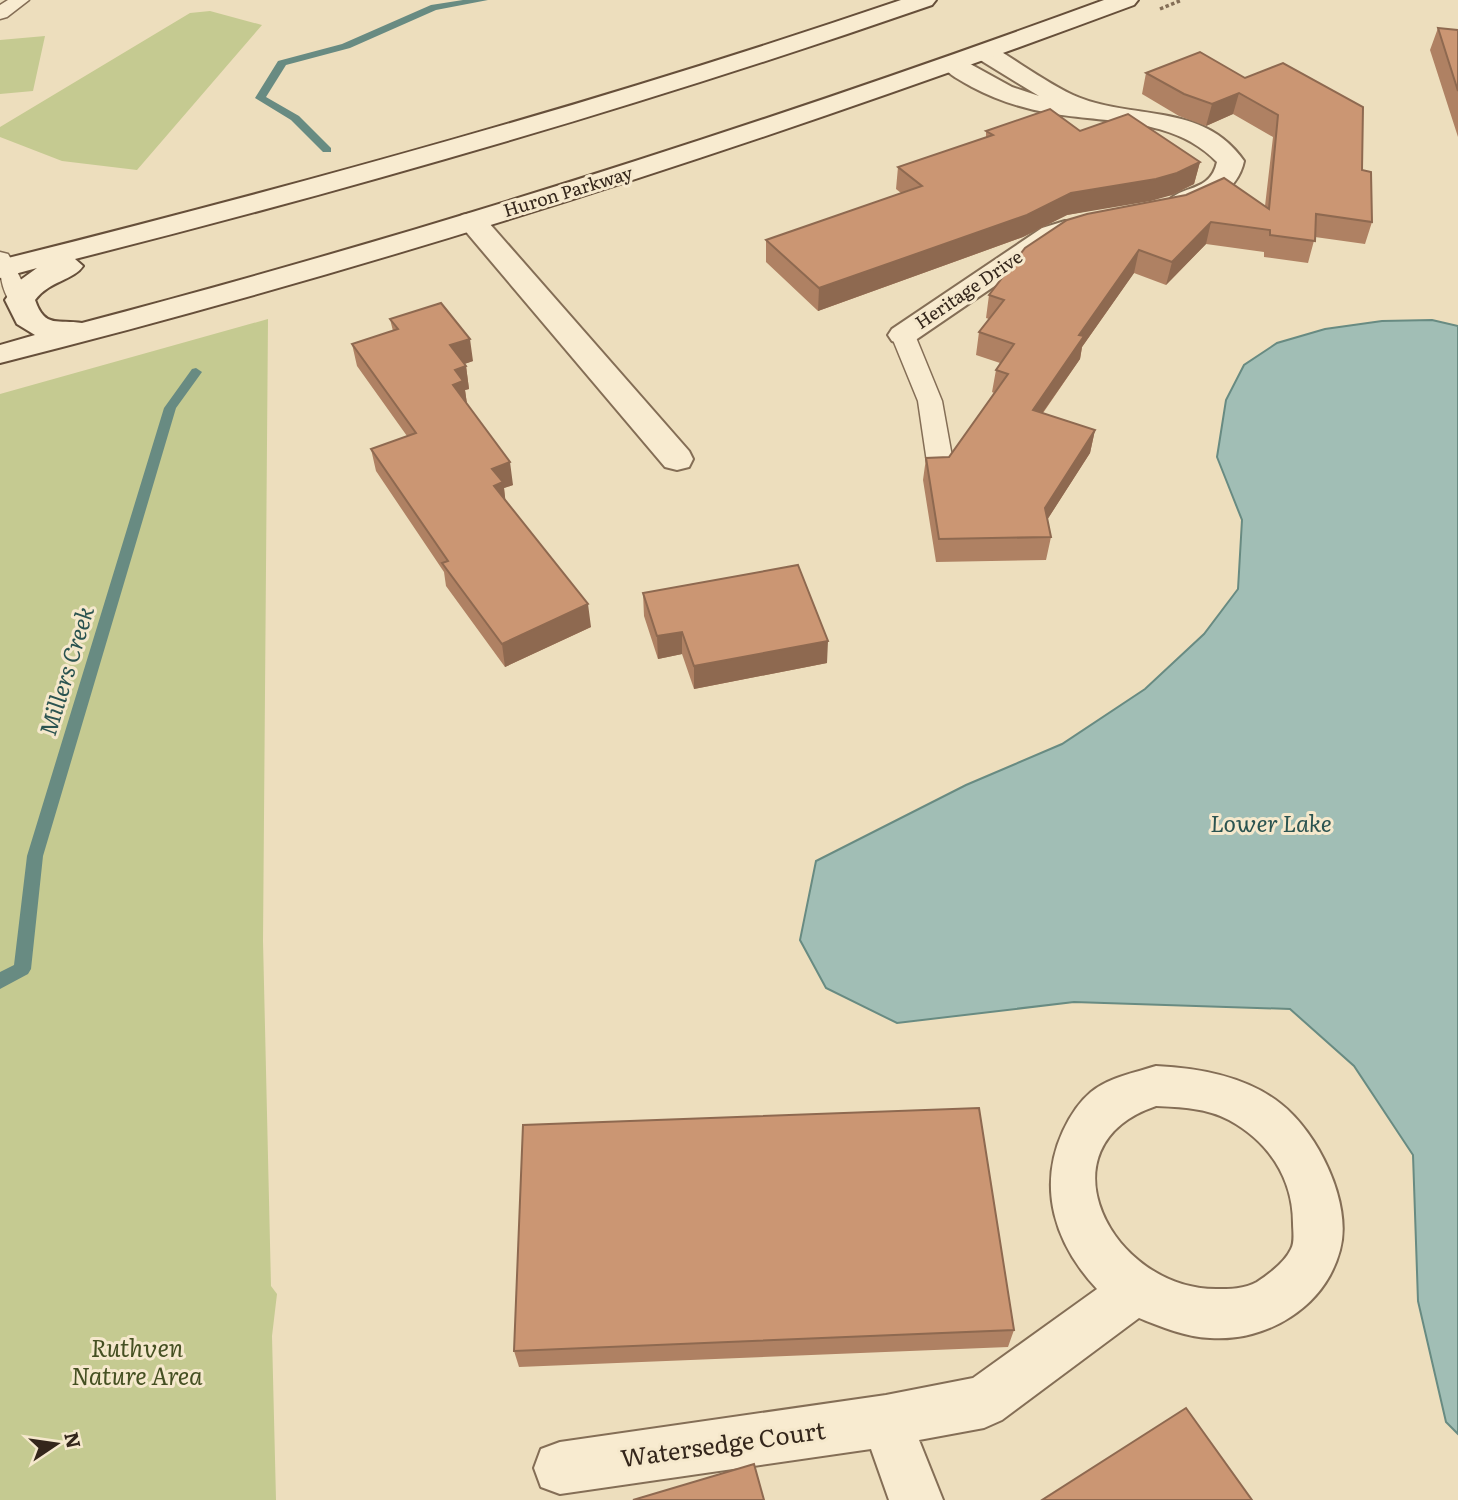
<svg xmlns="http://www.w3.org/2000/svg" width="1458" height="1500" font-family="Literata,serif">
  <style>
    .green { fill: #c5ca91 }
    .water { fill: #a1beb5; stroke: #688b82; stroke-width: 2 }
    .lines { fill: none; stroke-linecap: round; stroke-linejoin: round }
    .stream { fill: #688b82; fill-rule: evenodd }
    .service-casing { stroke: #846e56; stroke-width: 3 }
    .minor-casing { stroke: #846e56; stroke-width: 4 }
    .secondary-casing { stroke: #664f3a; stroke-width: 4 }
    .path { stroke: #846e56; stroke-width: 3.5; stroke-dasharray: 3.5 2.5; stroke-linecap: butt }
    .service { fill: #f8ebd0; fill-rule: evenodd }
    .minor { fill: #f8ebd0; fill-rule: evenodd }
    .secondary { fill: #f8ebd0; fill-rule: evenodd }
    .wall { fill: #af8163 }
    .shaded-wall { fill: #8e6950 }
    .building { fill: #cb9673; stroke: #8e6950; stroke-width: 2 }
    .labels { text-anchor: middle; stroke-width: 6; stroke-linejoin: round; paint-order: stroke }
    .far-street-label { font-size: 18px; fill: #34261b; stroke: #f5e8cc }
    .water-label { font-size: 23px; font-style: italic; fill: #2a5350; stroke: #f5e8cc }
    .near-park-label { font-size: 24px; font-style: italic; fill: #455022; stroke: #f5e8cc }
    .near-street-label { font-size: 24px; fill: #34261b; stroke: #f5e8cc }
  </style>
  <rect width="100%" height="100%" fill="#eddebd"/>
  <!-- green -->
  <path class="green" d="M210,11L262,25L137,170L62,161L0,137V127L190,13Z
    M45,36L33,91L0,94V40Z
    M268,319L263,941L271,1286L277,1294L272,1336L276,1500H0V394Z"/>
  <!-- water -->
  <path class="water" d="M1432,320L1458,326V1434L1446,1422L1418,1301L1413,1155L1354,1066L1290,1009L1074,1002L897,1023L826,988L800,940L816,861L966,785L1062,744L1145,689L1204,634L1238,589L1242,520L1217,457L1226,400L1244,365L1277,343L1325,329L1382,321Z"/>
  <g class="lines">
    <!-- stream -->
    <path class="stream" d="M463,0H488L436,10L350,48L286,65L266,97L299,116L331,148V152H323L291,120L255,98L278,61L342,44L431,5Z
      M196,368L202,372L176,408L43,856L31,969L28,974L0,989V972L14,965L27,856L164,408L192,369Z"/>
    <defs>
      <path id="service" d="M8,0H29L7,17L0,19V5Z
        M0,252L8,254L11,259L31,300L28,305H12C0,287 0,273 0,252Z
        M903,328L911,330L915,335L942,401L953,462L949,468L940,470L931,468L927,462L918,401L891,335L895,330Z"/>
      <path id="minor" d="M986,46L995,48C1020,63 1046,82 1073,95C1130,121 1203,101 1244,161C1238,191 1202,216 1171,209L1167,203C1180,184 1210,194 1217,162C1174,117 1106,123 1049,113C1022,108 996,100 972,87C962,81 948,75 942,65L945,60L954,58L963,60L1012,87L1039,96L977,58L974,53L977,48Z
        M472,213L482,215L689,451L693,459L689,467L677,470L665,467L462,227L458,221L462,215Z
        M1065,221L1075,223L1079,229L1075,235L1062,240L914,341L903,344L892,341L888,335L892,329L1042,228Z
        M1156,1066C1199,1068 1246,1076 1281,1104C1317,1132 1353,1203 1340,1250C1325,1307 1267,1342 1210,1338C1185,1337 1162,1327 1139,1318L1002,1420L984,1428L919,1440L943,1500H889L871,1449L560,1494L541,1487L534,1468L541,1449L560,1442L886,1395L973,1378L1097,1289C1055,1244 1037,1188 1063,1131C1070,1116 1079,1102 1091,1092C1110,1077 1134,1073 1156,1066ZM1156,1106C1180,1107 1207,1108 1229,1120C1268,1141 1293,1178 1293,1223C1293,1231 1295,1242 1291,1249C1285,1262 1269,1274 1257,1282C1245,1289 1229,1289 1216,1289C1112,1289 1037,1146 1156,1106Z"/>
      <path id="secondary" d="M901,0H936L932,5C650,103 364,186 75,259L83,266C74,280 49,281 35,300C45,329 58,319 82,323C427,232 768,123 1104,0H1138L1134,5C763,143 385,266 0,363V345L35,335L17,324L5,300L19,281L37,268L0,278V260C304,184 605,101 901,0Z"/>
    </defs>
    <!-- service casing -->
    <use href="#service" class="service-casing"/>
    <!-- minor casing -->
    <use href="#minor" class="minor-casing"/>
    <!-- secondary casing -->
    <use href="#secondary" class="secondary-casing"/>
    <!-- path -->
    <path class="path" d="M1160,9L1182,0"/>
    <!-- service -->
    <use href="#service" class="service"/>
    <!-- minor -->
    <use href="#minor" class="minor"/>
    <!-- secondary -->
    <use href="#secondary" class="secondary"/>
  </g>
  <!-- wall -->
  <path class="wall" d="M1438,28L1458,30V137L1430,50Z
    M1200,52L1362,170L1372,222L1365,244L1315,237L1308,263L1264,257V252L1206,244L1166,285L1134,273L1082,347L1080,359L1043,413L1095,430L1090,453L1047,520L1051,537L1046,560L936,562L923,480L926,458L949,457L994,393L992,392L996,370L1000,363L976,355L979,332L989,319L986,318L989,295L1025,248L1265,206L1273,137L1233,114L1206,126L1179,116L1142,94L1146,73Z
    M986,131H1080L1200,162L1194,184L1172,195L1067,215L1023,237L818,311L766,262V240L901,193L896,189L898,167L986,138Z
    M390,319L473,361L464,364L466,366L469,389L465,390L467,404L513,485L504,488L505,500L591,627L505,667L446,586L444,572L376,471L371,449L407,436L357,366L352,344L393,331Z
    M643,593L827,663L694,689L682,654L658,659L644,616Z
    M1014,1330L1008,1347L519,1367L514,1351Z"/>
  <!-- shaded-wall -->
  <path class="shaded-wall" d="M1239,93L1233,114L1206,126L1212,104Z
    M1200,162L1194,184L1172,195L1151,201L1067,215L1023,237L818,311L819,288L1071,193Z
    M1211,222L1206,244L1166,285L1172,262Z
    M1139,250L1134,273L1082,347L1080,359L1029,432L1033,410L1079,335Z
    M470,339L473,361L453,368L450,345Z
    M466,366L469,389L465,390L467,404L453,385L455,370Z
    M1095,430L1090,453L1040,531L1045,508Z
    M510,462L513,485L504,488L506,505L497,509L492,469Z
    M588,604L591,627L505,667L502,644Z
    M682,632V654L658,659L657,636Z
    M828,641L827,663L694,689V666Z"/>
  <!-- building -->
  <path class="building" d="M1438,28L1458,30V91Z
    M1200,52L1245,78L1283,63L1363,107L1362,170L1371,172L1372,222L1316,214L1315,241L1270,235V230L1211,222L1172,262L1139,250L1079,335L1084,336L1033,410L1095,430L1045,508L1051,537L939,539L926,458L949,457L1008,374L996,370L1014,344L979,332L1004,300L989,295L1025,248L1067,220L1087,214L1186,195L1224,178L1269,209L1278,115L1239,93L1212,104L1184,94L1146,73Z
    M1050,109L1080,131L1128,114L1200,162L1177,173L1156,179L1071,193L1027,215L819,288L766,240L922,186L898,167L993,135L986,131Z
    M441,303L470,339L450,345L466,366L455,370L463,381L453,385L510,462L492,469L503,482L494,486L588,604L502,644L442,563L448,561L371,449L416,433L352,344L398,329L390,319Z
    M798,565L828,641L694,666L682,632L657,636L643,593Z
    M979,1108L1014,1330L514,1351L523,1125Z
    M1186,1408L1252,1500H1042Z
    M754,1464L764,1500H633Z"/>
  <g class="labels">
    <!-- far-street labels -->
    <g class="far-street-label">
      <text transform="translate(568 192) rotate(-17)" y="6">Huron Parkway</text>
      <text transform="translate(969 290) rotate(-34)" y="6">Heritage Drive</text>
    </g>
    <!-- water labels -->
    <g class="water-label">
      <text transform="translate(67 671) rotate(-73)" y="8">Millers Creek</text>
      <text x="1271" y="832">Lower Lake</text>
    </g>
    <!-- near-park labels -->
    <g class="near-park-label">
      <text x="137" y="1357">Ruthven<tspan x="137" dy="28">Nature Area</tspan></text>
    </g>
    <!-- near-street labels -->
    <g class="near-street-label">
      <text transform="translate(723 1445) rotate(-8)" y="8">Watersedge Court</text>
    </g>
  </g>
  <!-- north arrow -->
  <g transform="translate(56 1444) rotate(77)" stroke="#f5e8cc" stroke-width="5" paint-order="stroke">
  <path d="M0-5L12 26L0 18L-12 26Z" fill="#34261b"/>
  <text y="-10" font-size="19" font-weight="bold" text-anchor="middle" fill="#34261b">N</text>
  </g>
</svg>
